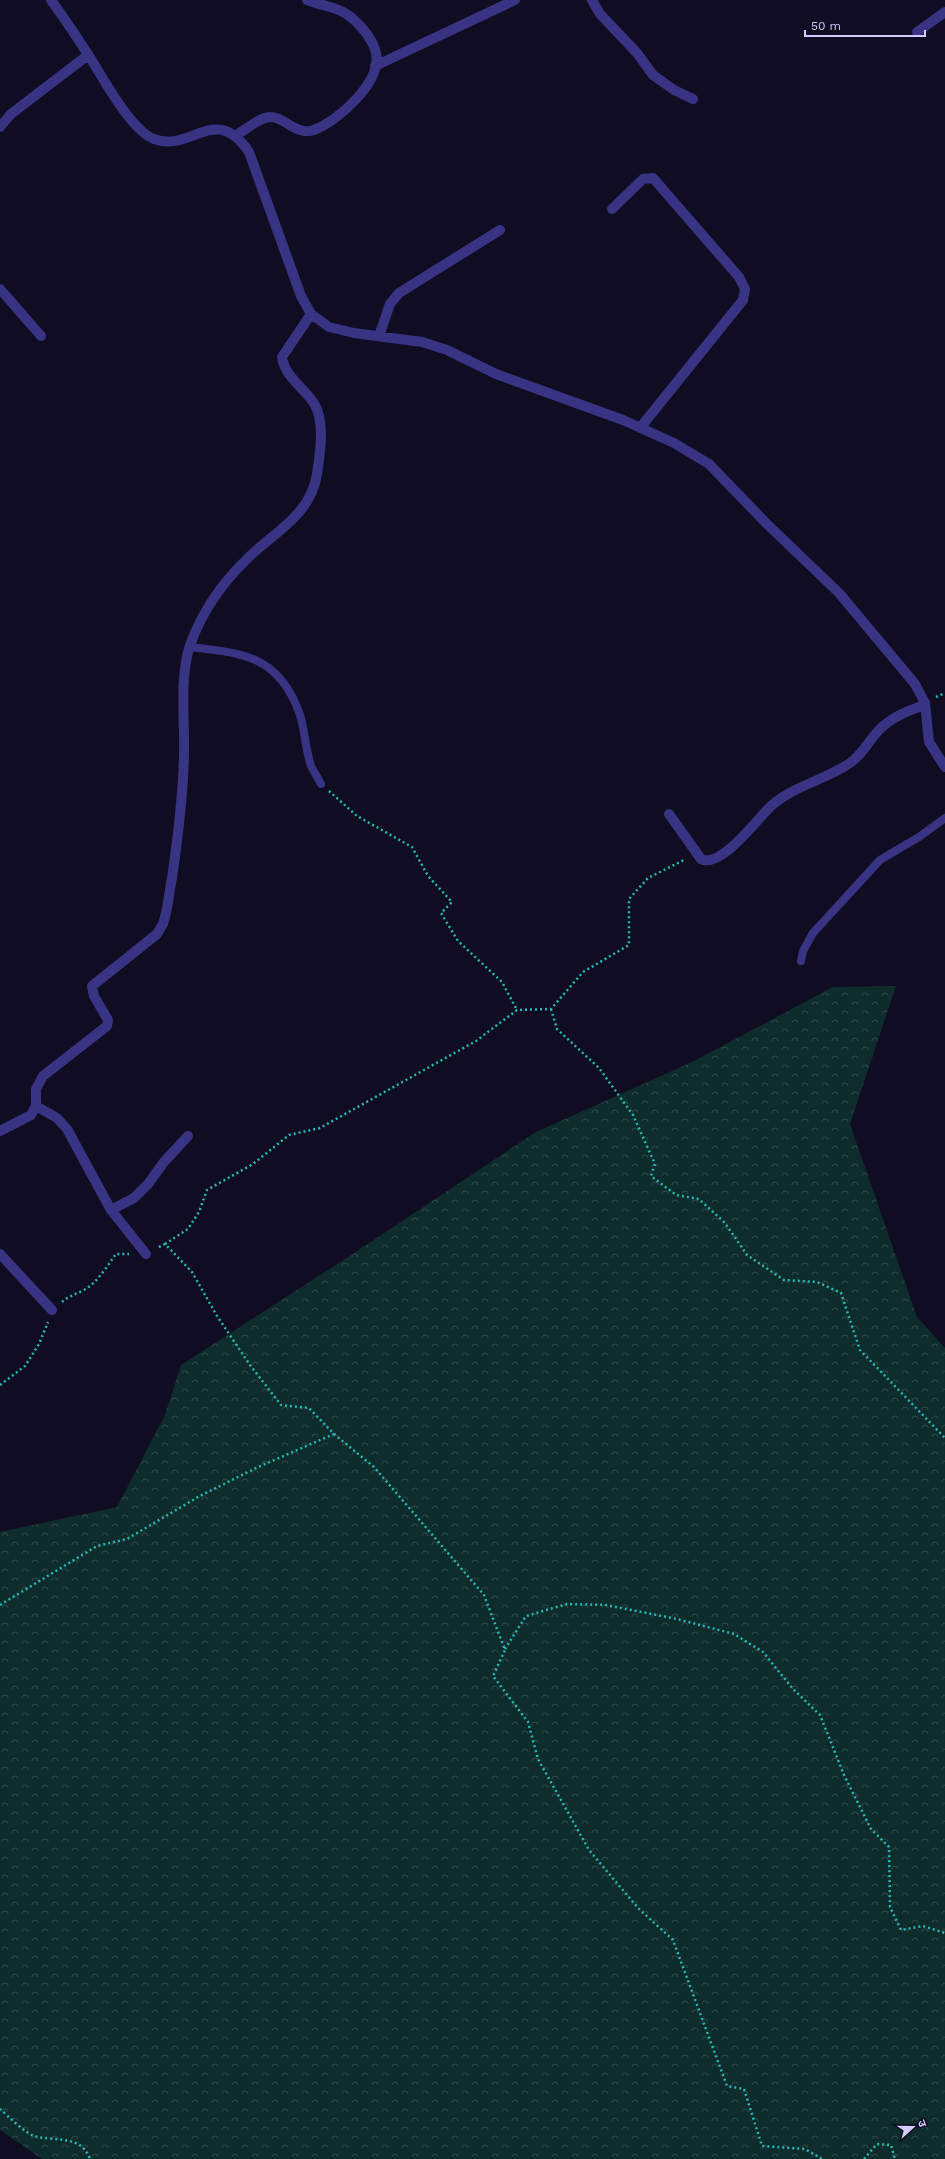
<svg xmlns="http://www.w3.org/2000/svg" width="945" height="2159" font-family="'Work Sans','Noto Sans Devanagari',sans-serif">
  <style>
    .forest { fill: url(#forest-crowns) }
    .lines { fill: none; stroke-linecap: round; stroke-linejoin: round }
    .path { stroke: #25bab7; stroke-width: 2.5; stroke-dasharray: 2 3; stroke-linecap: butt }
    .lane { stroke: #393384; stroke-width: 8 }
    .street { stroke: #393384; stroke-width: 10 }
  </style>
  <defs>
    <pattern id="forest-crowns" width="20" height="18" patternUnits="userSpaceOnUse"><rect width="20" height="18" fill="#0e2c2c"/><path d="M2 6a3 3 0 1 1 6 0M12 15a3 3 0 1 1 6 0" fill="none" stroke="#30494c"/></pattern>
  </defs>
  <rect width="100%" height="100%" fill="#100c22"/>
  <!-- forest -->
  <path class="forest" d="M896,986L850,1124L917,1317L945,1348V2159H42L0,2130V1532L117,1507L165,1415L181,1365L348,1257L536,1132L692,1062L833,987Z"/>
  <g class="lines">
    <!-- path -->
    <path class="path" d="M936,697L945,693
      M329,791L357,816L412,847L428,876L452,902L441,913L458,941L502,982L517,1010
      M551,1009L557,1029L599,1068L633,1115L655,1164L651,1176L676,1195L699,1199L725,1223L747,1255L784,1280L817,1282L841,1293L860,1350L945,1438
      M165,1244L188,1229L199,1212L207,1190L253,1164L289,1135L320,1128L476,1041L517,1010L551,1009L583,972L629,945V899L648,878L686,859
      M62,1302C69,1296 76,1294 84,1290C98,1282 107,1266 116,1254H129
      M0,1385L25,1366L39,1344L48,1322
      M334,1434L374,1467L484,1595L505,1650L493,1676L528,1722L538,1759L589,1850L638,1908L673,1940L727,2086L744,2089L762,2146L805,2149L822,2159
      M0,1605L97,1546L127,1539L198,1497L256,1468L334,1434L309,1408L281,1405L250,1365L217,1316L192,1272L165,1244L157,1248
      M505,1649L526,1616L567,1604L606,1605L677,1619L734,1634L763,1652L793,1689L820,1715L844,1775L871,1829L889,1847L890,1907L901,1930L923,1926L945,1933
      M0,2109C8,2116 25,2133 34,2136C55,2142 81,2134 90,2159
      M864,2159L877,2144L891,2145L895,2159"/>
    <!-- lane -->
    <path class="lane" d="M190,647C242,653 278,655 299,712C305,729 305,748 311,766C314,772 318,778 321,784
      M801,961L803,951L813,933L880,860L919,837L945,818"/>
    <!-- street -->
    <path class="street" d="M51,0C64,18 77,37 89,56C102,76 131,131 154,139C192,153 215,102 249,152L301,296L311,314L329,327L354,333L422,342L447,350L496,374L623,420L674,443L709,464L767,524L839,593L915,684L925,703L929,742L945,767
      M592,0L600,14L637,53L653,75L674,90L693,99
      M917,32L945,12
      M375,66L515,0
      M0,127L11,114L88,55
      M236,135C246,130 259,117 271,117C285,117 296,136 314,130C338,121 382,82 376,53C373,40 362,27 352,18C340,7 322,6 307,0
      M612,209L643,179L653,178L739,277L745,289L743,300L640,428
      M0,289L41,336
      M379,336L390,304L399,293L500,230
      M669,814L701,859C720,869 756,821 768,809C791,786 824,781 850,763C863,754 869,740 880,729C892,717 909,710 925,705
      M36,1106L57,1118L67,1129L111,1210L146,1254
      M0,1131L31,1115L36,1106V1089L43,1076L107,1026L108,1020L94,996L92,986L157,934L163,924C168,909 169,893 172,878C178,837 183,796 184,755C185,720 179,680 190,645C202,612 222,583 247,559C274,532 311,515 317,474C320,454 325,423 315,405C305,388 285,378 282,357L311,314
      M111,1210L134,1198L148,1184L164,1162L188,1136
      M0,1254L52,1310"/>
  </g>
  <!-- north arrow -->
  <g transform="translate(913 2127) rotate(69)" stroke="#100c22" stroke-width="3" paint-order="stroke">
  <path d="M0-3L7 15L0 10L-7 15Z" fill="#d4ccff"/>
  <text y="-6" font-size="11" font-weight="bold" text-anchor="middle" fill="#d4ccff">उ</text>
  </g>
  <!-- scale -->
  <path d="M805 30v6h120v-6" fill="none" stroke="#d4ccff" stroke-width="2"/>
  <text x="811" y="30" font-size="12" fill="#d4ccff" stroke="#100c22" stroke-width="3" paint-order="stroke">50 m</text>
</svg>
